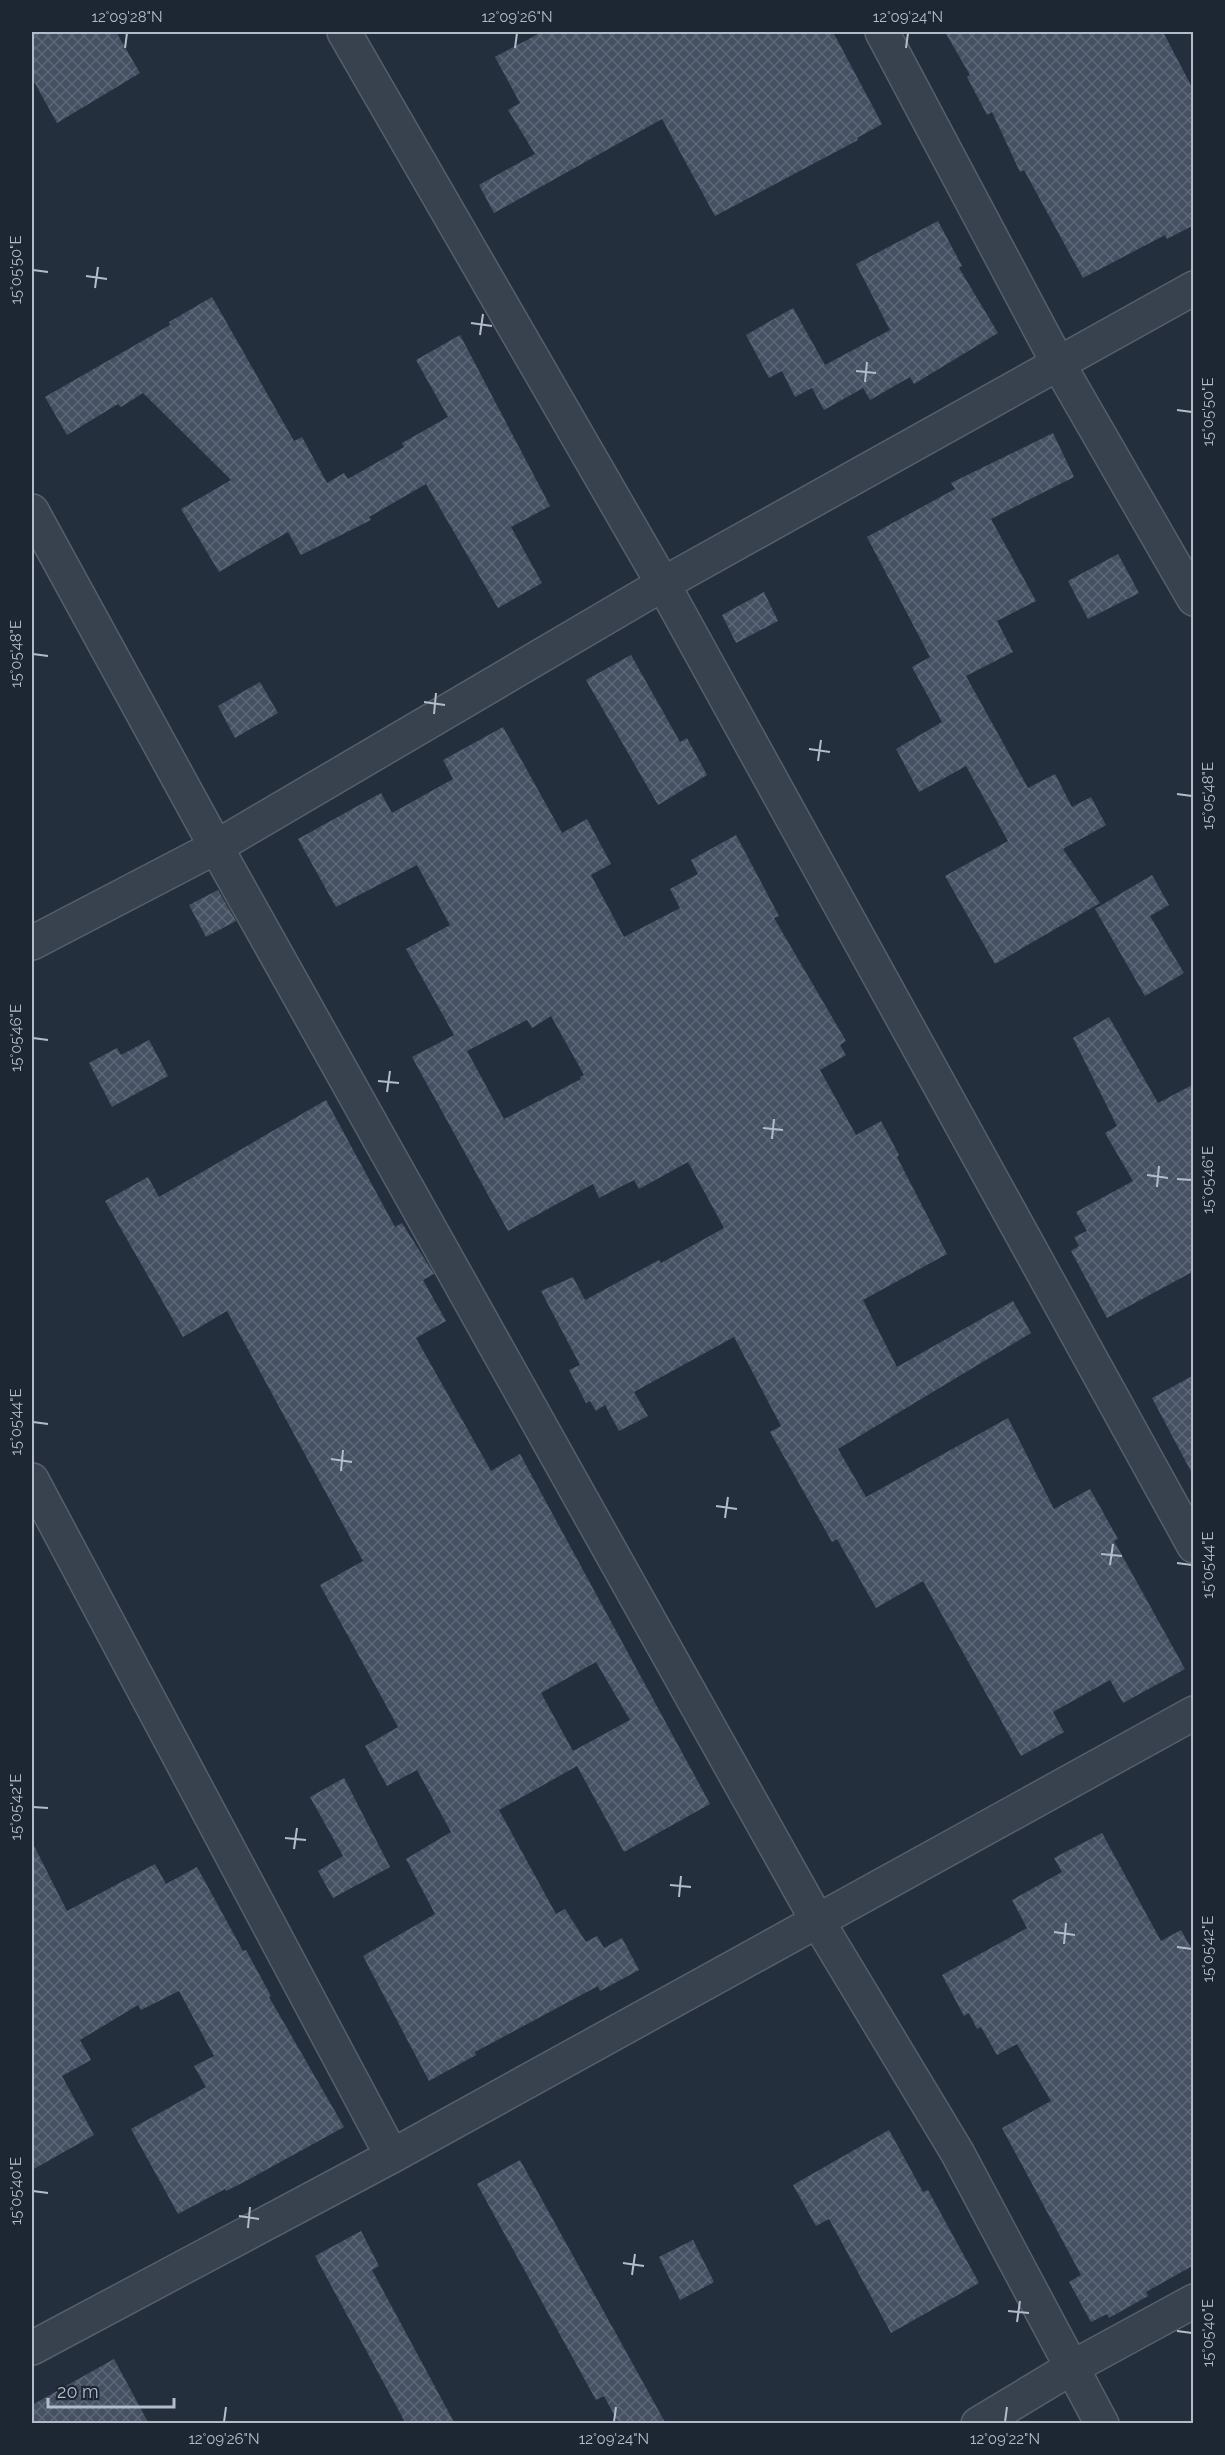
<svg xmlns="http://www.w3.org/2000/svg" width="1225" height="2455" font-family="Raleway,sans-serif">
  <style>
    .building { fill: url(#building-cross-hatch); fill-rule: evenodd }
    .lines { fill: none; stroke-linecap: round; stroke-linejoin: round }
    .minor-casing { stroke: #565f6c; stroke-width: 36 }
    .minor { stroke: #38414e; stroke-width: 33 }
    .ticks { fill: none; stroke: #b4bcc9; stroke-width: 2 }
    .neatline { fill: none; stroke: #b4bcc9; stroke-width: 2 }
    .ticks-label { font-size: 15px; text-anchor: middle; fill: #b4bcc9 }
  </style>
  <defs>
    <pattern id="building-cross-hatch" width="8" height="8" patternUnits="userSpaceOnUse" patternTransform="scale(1.5)"><rect width="8" height="8" fill="#455162"/><path d="M0 0l8 8M0 8l8-8" fill="none" stroke="#5d6877"/></pattern>
  </defs>
  <rect width="100%" height="100%" fill="#242f3e"/>
  <!-- building -->
  <path class="building" d="M32,32H116L140,73L57,123L32,78Z
    M542,32H833L882,124L857,138L858,140L715,216L662,119L494,213L479,185L535,154L508,110L520,103L495,57Z
    M945,32H1163L1194,91V225L1167,239L1165,235L1083,278L1024,170L1020,172L992,112L987,115L967,77L970,75Z
    M938,221L962,266L959,268L998,333L914,384L910,377L870,400L863,388L824,410L812,388L795,397L782,371L769,378L746,335L793,308L825,365L890,330L856,264Z
    M212,297L294,441L302,437L327,483L344,473L348,479L404,447L402,443L448,417L416,360L460,335L550,506L511,527L542,583L498,608L426,484L369,517L371,520L301,555L288,532L219,572L181,509L231,480L143,393L121,407L118,404L67,435L45,397L170,325L169,322Z
    M1053,433L1074,477L991,519L1036,601L997,621L1013,652L966,676L1028,788L1055,774L1072,807L1091,797L1106,825L1063,849L1100,903L995,964L945,876L1008,841L966,766L919,792L896,749L942,722L912,667L930,657L867,537L955,489L951,483Z
    M1118,554L1139,593L1088,619L1068,581Z
    M764,592L778,621L736,643L722,615Z
    M631,655L680,742L687,738L707,775L658,805L586,680Z
    M260,682L278,713L235,738L218,706Z
    M503,727L562,833L587,819L611,864L591,875L624,937L680,908L670,889L698,874L691,860L736,835L779,916L774,918L846,1041L840,1045L846,1055L820,1070L856,1135L881,1121L899,1155L897,1157L947,1254L863,1300L897,1367L1013,1301L1031,1333L838,1449L866,1497L1008,1418L1054,1509L1090,1489L1118,1539L1114,1541L1185,1669L1123,1703L1110,1680L1053,1712L1064,1732L1021,1756L923,1581L876,1608L837,1539L832,1542L770,1432L781,1426L734,1337L634,1392L648,1416L619,1431L605,1405L596,1411L590,1401L586,1403L569,1370L580,1365L541,1291L573,1277L585,1300L659,1260L661,1263L724,1228L688,1162L639,1189L634,1180L599,1198L593,1184L508,1231L412,1057L454,1035L406,949L450,925L417,865L336,907L298,839L381,793L392,813L453,779L443,760ZM551,1016L584,1075L580,1077L581,1079L504,1119L467,1051L527,1020L532,1028Z
    M1152,875L1169,905L1150,916L1184,973L1145,996L1095,909Z
    M218,890L236,921L206,937L189,905Z
    M1109,1017L1158,1103L1194,1084V1271L1107,1318L1071,1251L1079,1246L1074,1237L1087,1231L1076,1212L1133,1181L1105,1133L1117,1126L1073,1038Z
    M149,1040L168,1076L112,1107L89,1063L117,1048L121,1055Z
    M326,1100L395,1227L402,1223L434,1274L423,1280L446,1321L416,1338L491,1471L520,1454L710,1804L624,1852L577,1766L499,1810L556,1914L565,1909L586,1942L597,1936L604,1948L622,1938L639,1970L600,1991L598,1986L475,2052L476,2055L429,2081L363,1956L435,1914L406,1859L451,1832L417,1770L387,1786L365,1746L398,1727L320,1585L363,1561L227,1311L183,1337L105,1201L148,1177L159,1197ZM596,1662L630,1720L573,1751L541,1693Z
    M1194,1375V1477L1152,1398Z
    M344,1778L390,1867L333,1898L318,1871L343,1856L310,1797Z
    M1102,1833L1161,1941L1181,1930L1194,1953V2265L1146,2292L1148,2296L1109,2318L1107,2314L1091,2322L1069,2282L1081,2275L1002,2128L1051,2101L1017,2044L997,2055L981,2027L977,2029L969,2013L964,2016L942,1975L1027,1928L1012,1900L1062,1872L1054,1858Z
    M32,1842L67,1911L155,1864L166,1884L197,1867L243,1951L246,1950L271,1996L269,1997L344,2127L244,2182L226,2191L225,2189L178,2214L131,2129L206,2087L194,2066L214,2056L179,1991L141,2010L138,2005L80,2040L91,2060L62,2076L94,2135L32,2170Z
    M889,2130L923,2192L928,2190L979,2283L891,2333L829,2219L816,2226L793,2185Z
    M520,2160L666,2424H619L604,2396L596,2400L477,2184Z
    M361,2231L379,2266L372,2270L455,2424H406L315,2256Z
    M693,2240L714,2282L680,2300L659,2257Z
    M114,2359L149,2424H32V2405Z"/>
  <g class="lines">
    <defs>
      <path id="minor" d="M344,32L663,584L1194,1546
        M882,32L1059,365L1194,599
        M32,511L216,847L817,1920L957,2152L1102,2424
        M32,943L216,847L663,584L1194,288
        M32,1480L392,2156
        M32,2348L392,2156L1194,1713
        M978,2424L1071,2368L1194,2301"/>
    </defs>
    <!-- minor casing -->
    <use href="#minor" class="minor-casing"/>
    <!-- minor -->
    <use href="#minor" class="minor"/>
  </g>
  <!-- ticks -->
  <path class="ticks" d="M125,48L127,33M515,48L517,33M906,48L908,33M33,270L48,272M86,276L107,279M95,288L98,267M471,323L492,326M480,335L483,314M856,371L876,373M865,382L867,362M1177,410L1192,412M33,654L48,656M424,702L445,705M434,714L436,693M809,749L830,752M818,761L821,740M1177,794L1192,796M33,1038L48,1040M378,1081L399,1083M387,1092L390,1071M763,1128L783,1130M772,1139L774,1119M1147,1175L1168,1178M1177,1179L1192,1180M1157,1187L1159,1166M33,1422L48,1424M331,1459L352,1462M341,1471L343,1450M716,1506L737,1509M725,1518L728,1497M1101,1554L1122,1556M1177,1563L1192,1565M1110,1565L1113,1544M33,1807L48,1808M285,1838L306,1840M294,1849L297,1828M670,1885L691,1887M679,1897L681,1876M1054,1932L1075,1935M1064,1944L1066,1923M1177,1947L1192,1949M33,2191L48,2193M239,2216L259,2219M248,2228L250,2207M623,2263L644,2266M632,2275L635,2254M1008,2311L1029,2313M1017,2322L1020,2301M1177,2331L1192,2333M224,2422L226,2407M614,2422L616,2407M1005,2422L1007,2407"/>
  <!-- border -->
  <rect width="1225" height="2455" fill="none" stroke="#1d2633" stroke-width="66"/>
  <!-- scale -->
  <path d="M48 2398v9h126v-9" fill="none" stroke="#b4bcc9" stroke-width="3"/>
  <text x="57" y="2398" font-size="18" fill="#b4bcc9" stroke="#1d2633" stroke-width="4.5" paint-order="stroke">20 m</text>
  <rect x="33" y="33" width="1159" height="2389" class="neatline"/>
  <g class="ticks-label">
    <text x="127" y="22">12°09'28"N</text>
    <text x="517" y="22">12°09'26"N</text>
    <text x="908" y="22">12°09'24"N</text>
    <text transform="translate(16 270) rotate(-90)" y="5">15°05'50"E</text>
    <text transform="translate(1208 412) rotate(-90)" y="5">15°05'50"E</text>
    <text transform="translate(16 654) rotate(-90)" y="5">15°05'48"E</text>
    <text transform="translate(1208 796) rotate(-90)" y="5">15°05'48"E</text>
    <text transform="translate(16 1038) rotate(-90)" y="5">15°05'46"E</text>
    <text transform="translate(1208 1180) rotate(-90)" y="5">15°05'46"E</text>
    <text transform="translate(16 1422) rotate(-90)" y="5">15°05'44"E</text>
    <text transform="translate(1208 1565) rotate(-90)" y="5">15°05'44"E</text>
    <text transform="translate(16 1807) rotate(-90)" y="5">15°05'42"E</text>
    <text transform="translate(1208 1949) rotate(-90)" y="5">15°05'42"E</text>
    <text transform="translate(16 2191) rotate(-90)" y="5">15°05'40"E</text>
    <text transform="translate(1208 2333) rotate(-90)" y="5">15°05'40"E</text>
    <text x="224" y="2444">12°09'26"N</text>
    <text x="614" y="2444">12°09'24"N</text>
    <text x="1005" y="2444">12°09'22"N</text>
  </g>
</svg>
